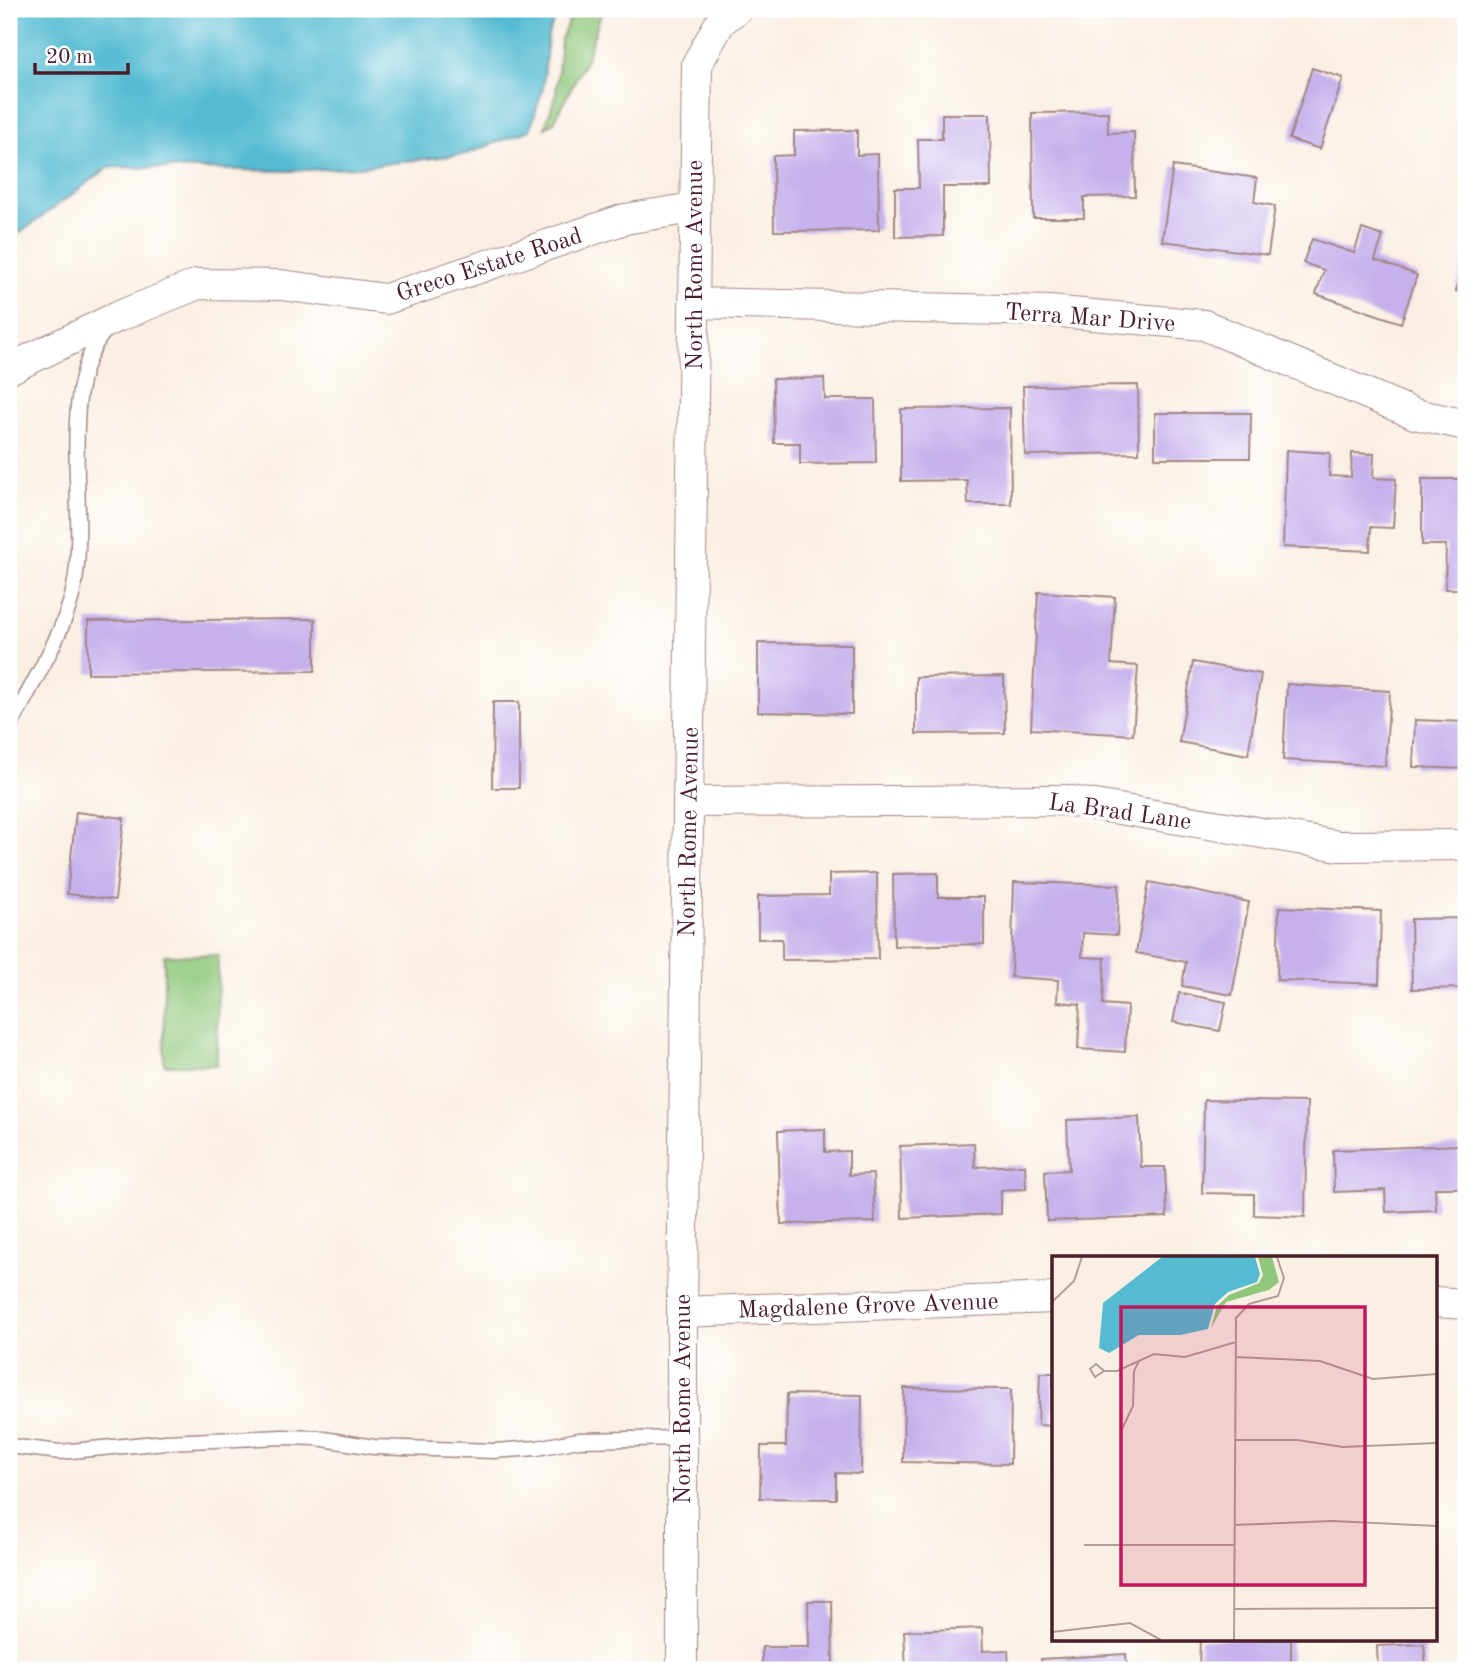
<svg xmlns="http://www.w3.org/2000/svg" width="1475" height="1679" font-family="'Old Standard TT',serif">
  <style>
    .green { fill: #90c87b; stroke: #6d7453; stroke-width: 2 }
    .water { fill: #54bbd2; stroke: #4f6d7e; stroke-width: 2 }
    .building { fill: #c6b1ec }
    .lines { fill: none; stroke-linecap: round; stroke-linejoin: round }
    .service-casing { stroke: #a28786; stroke-width: 17 }
    .minor-casing { stroke: #a28786; stroke-width: 32 }
    .service { stroke: #fff; stroke-width: 14 }
    .minor { stroke: #fff; stroke-width: 30 }
    .labels { text-anchor: middle; stroke-width: 7; stroke-linejoin: round; paint-order: stroke }
    .street-label { font-size: 24px; fill: #4a1f2b; stroke: #fff }
    .inset-road { fill: none; stroke: #b49c99; stroke-width: 2 }
    .view { fill: #c2185b; fill-opacity: 0.15; stroke: #c2185b; stroke-width: 3.5 }
    .inset-edge { fill: none; stroke: #4a1f2b; stroke-width: 3.5 }
  </style>
  <rect width="100%" height="100%" fill="#fff"/>
  <filter id="ink" filterUnits="userSpaceOnUse"><feTurbulence type="fractalNoise" baseFrequency=".0143" numOctaves="2"/><feDisplacementMap in="SourceGraphic" scale="14" xChannelSelector="R" yChannelSelector="G"/><feConvolveMatrix kernelMatrix="1 2 1 2 8 2 1 2 1" color-interpolation-filters="sRGB"/></filter>
  <filter id="wash" filterUnits="userSpaceOnUse"><feTurbulence type="fractalNoise" baseFrequency=".00686" numOctaves="4" result="noise"/><feDisplacementMap in="SourceGraphic" scale="28" xChannelSelector="R" yChannelSelector="G"/><feGaussianBlur stdDeviation="1.57" result="paint"/><feColorMatrix in="noise" values="0 0 0 0 0 0 0 0 0 0 0 0 0 0 0 0 0 1.4 0 .05"/><feComposite in="paint" operator="in"/></filter>
  <g filter="url(#wash)">
    <rect width="100%" height="100%" fill="#faefe2"/>
    <!-- green -->
    <path class="green" d="M574,9H605L600,16L587,57L554,122L545,128L556,93L561,39Z
      M164,955H218L217,1065H164Z"/>
    <!-- water -->
    <path class="water" d="M9,9H559L548,35L543,88L530,130L466,154L359,167L289,171L109,167L9,241Z"/>
    <g id="blocks">
      <!-- building -->
      <path class="building" d="M1098,9H1183V15L1098,16Z
        M1312,68L1343,78L1320,149L1289,139Z
        M1108,112V133L1134,132L1135,196L1084,197V218H1033L1032,113Z
        M942,114H990L991,187H943V236L895,237V188H919L918,139H942Z
        M857,130V155L878,154L879,230L774,231L773,156L794,155V131Z
        M1173,166L1257,178L1254,202L1275,206L1268,255L1162,241Z
        M1362,229L1383,236L1375,260L1417,275L1401,323L1316,294L1324,270L1303,263L1312,239L1354,253Z
        M1465,249H1466V293L1456,291Z
        M824,378L825,399H875L876,463L800,464V443H774L773,379Z
        M1138,385L1139,453L1025,455L1023,386Z
        M1010,408L1011,504H968L967,480L901,481V409Z
        M1155,413H1251L1250,458H1155Z
        M1286,450L1330,453L1329,476L1351,477L1352,453L1374,454L1373,478L1396,479L1393,528L1371,527L1370,551L1283,547Z
        M1422,479H1466V589H1445L1446,545H1422Z
        M1038,592L1115,597L1111,664L1138,666L1133,735L1031,729Z
        M315,619V671L88,673V621Z
        M758,643L852,644V714L758,712Z
        M1193,662L1261,674L1248,755L1179,742Z
        M1004,676L1005,733L916,734V677Z
        M1287,684L1390,691L1385,766L1283,760Z
        M493,702H519V788H492Z
        M1415,720L1466,722V769L1413,767Z
        M76,812L124,818L115,900L67,894Z
        M877,873L878,959L782,960V939H758V896L829,895V874Z
        M938,873V897H984V944L894,946L893,874Z
        M1014,882L1119,885L1117,935L1083,933L1082,957L1105,958L1103,1004L1127,1006L1125,1052L1078,1049L1080,1004L1057,1002L1058,980L1011,977Z
        M1149,882L1249,902L1232,995L1182,986L1186,962L1136,953Z
        M1279,907L1381,911L1379,984L1277,980Z
        M1466,918V988L1412,989L1411,919Z
        M1179,993L1226,1002L1220,1031L1173,1022Z
        M1204,1100L1307,1102L1305,1217L1254,1215V1194L1202,1193Z
        M1139,1117L1141,1167H1165L1167,1217L1047,1221L1045,1171L1069,1170L1067,1120Z
        M825,1129V1152L849,1151V1175L873,1174L875,1222L781,1224L778,1131Z
        M974,1143L975,1167L1025,1165L1026,1189L1001,1190V1214L902,1218L900,1146Z
        M1459,1145L1460,1188H1435L1436,1210L1386,1212L1385,1190L1334,1192L1333,1150Z
        M1040,1373H1053V1426L1038,1425Z
        M904,1388L1011,1389L1010,1464L903,1462Z
        M787,1394L862,1395L861,1474L836,1473V1499L760,1498L761,1446H786Z
        M808,1601H832L833,1670H762V1647H809Z
        M982,1628L983,1651L1008,1650L1009,1670H906L904,1631Z
        M1200,1639H1291V1670H1199Z
        M1424,1644L1426,1670H1378L1377,1646Z
        M1126,1654L1127,1670H1042L1041,1659Z"/>
    </g>
  </g>
  <g filter="url(#ink)">
    <use href="#blocks" fill-opacity="0" stroke="#a28786" stroke-width="2"/>
    <g class="lines">
      <defs>
        <path id="service" d="M9,730C30,685 59,644 72,596C92,519 53,391 105,331
          M9,1446L60,1452L166,1442L283,1437L317,1438L374,1447L494,1451L537,1448L579,1440L682,1438"/>
        <path id="minor" d="M695,303L1049,311L1204,325L1415,414L1466,425
          M9,369L117,317L198,284L281,285L386,299L625,219L693,208
          M688,802L1065,800L1339,846L1466,845
          M1435,1302L1466,1304
          M682,1312L1053,1298
          M682,1670V1312L697,64L721,21L737,9"/>
      </defs>
      <!-- service casing -->
      <use href="#service" class="service-casing"/>
      <!-- minor casing -->
      <use href="#minor" class="minor-casing"/>
      <!-- service -->
      <use href="#service" class="service"/>
      <!-- minor -->
      <use href="#minor" class="minor"/>
    </g>
  </g>
  <g class="labels">
    <!-- street labels -->
    <g class="street-label">
      <text transform="translate(489 264) rotate(-18)" y="8">Greco Estate Road</text>
      <text transform="translate(694 265) rotate(-90)" y="8">North Rome Avenue</text>
      <text transform="translate(1090 317) rotate(4)" y="8">Terra Mar Drive</text>
      <text transform="translate(1120 811) rotate(8)" y="8">La Brad Lane</text>
      <text transform="translate(688 832) rotate(-89)" y="8">North Rome Avenue</text>
      <text transform="translate(868 1305) rotate(-2)" y="8">Magdalene Grove Avenue</text>
      <text transform="translate(682 1399) rotate(-90)" y="8">North Rome Avenue</text>
    </g>
  </g>
  <!-- overview -->
  <g transform="translate(1052 1256)">
    <rect width="385" height="385" fill="#faefe2"/>
    <path d="M206,1H220L227,26L217,34L174,46L159,72L165,50L177,39L207,27L211,19Z" fill="#90c87b"/>
    <path d="M110,1H203L208,18L205,26L176,36L163,48L156,73L128,79H87L57,97L47,92L51,47Z" fill="#54bbd2"/>
    <path class="inset-road" d="M0,46L22,25L30,1M184,101L268,105L321,123L385,118M52,115L43,121L38,113L44,108L52,115H65L102,98L133,101L184,86M70,173L81,150L82,115L87,105M183,184H245L291,191L385,187M182,269L280,265L385,270M32,289H182M182,353L385,352M0,376L78,367L109,384M182,384L184,62L197,48L226,40L232,22L225,1"/>
    <path class="view" d="M69,51H313V329H69Z"/>
    <rect width="385" height="385" class="inset-edge"/>
  </g>
  <!-- margin -->
  <rect width="1475" height="1679" fill="none" stroke="#fff" stroke-width="35"/>
  <!-- scale -->
  <path d="M35 63v10h93v-10" fill="none" stroke="#4a1f2b" stroke-width="3.5"/>
  <text x="46" y="63" font-size="21" fill="#4a1f2b" stroke="#ffffff" stroke-width="5" paint-order="stroke">20 m</text>
</svg>
